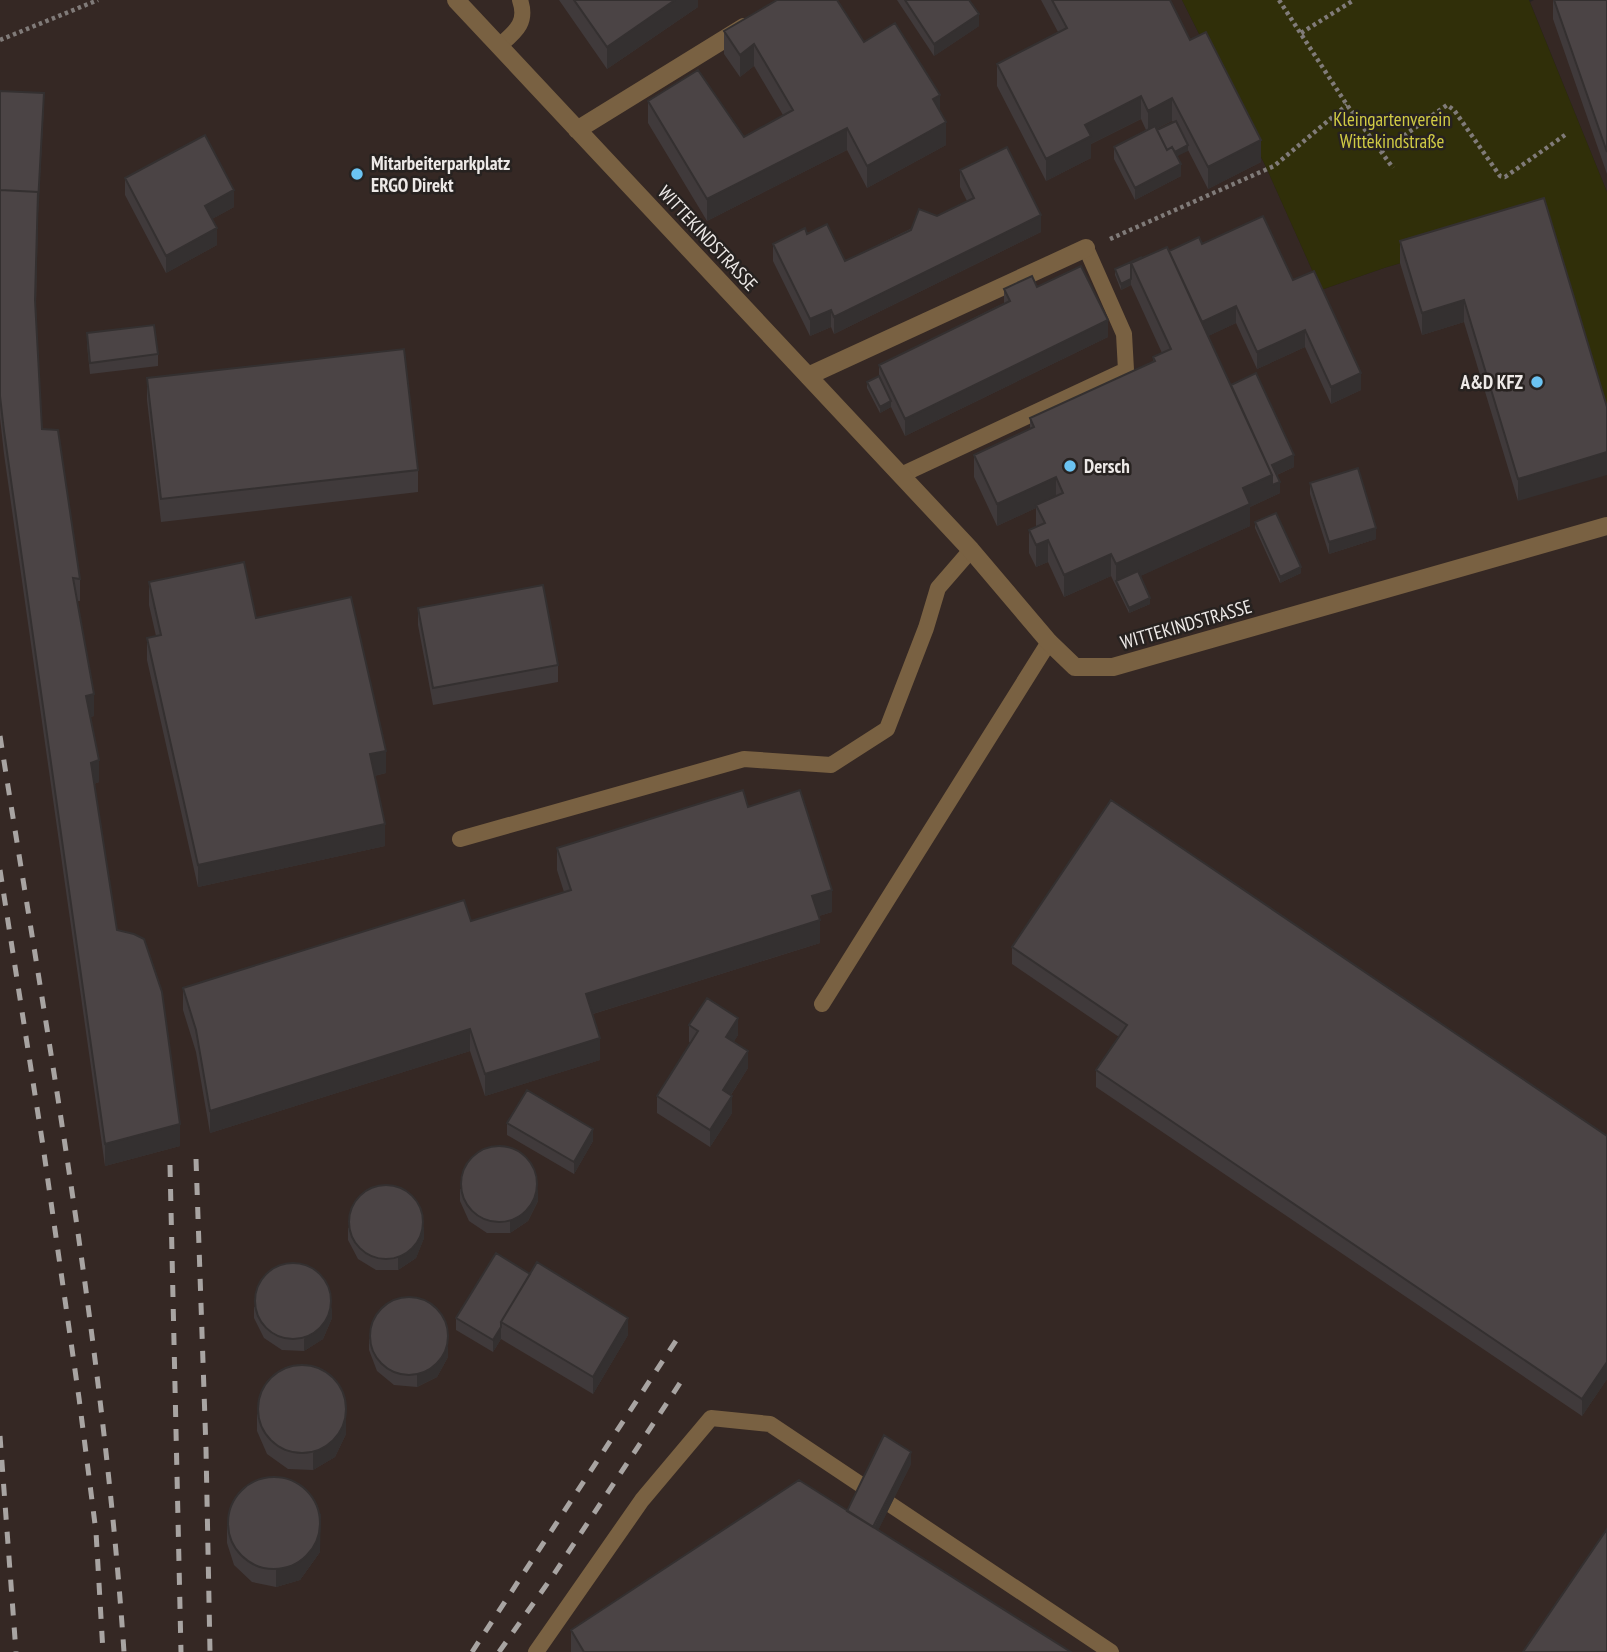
<svg xmlns="http://www.w3.org/2000/svg" width="1607" height="1652" font-family="'PT Sans Narrow',sans-serif">
  <style>
    .built { fill: #352824 }
    .green { fill: #302f09 }
    .lines { fill: none; stroke-linecap: round; stroke-linejoin: round }
    .path { stroke: #807b79; stroke-width: 4.5; stroke-dasharray: 3.5 3.5; stroke-linecap: butt }
    .lane { stroke: #796142; stroke-width: 16 }
    .street { stroke: #796142; stroke-width: 18 }
    .rail { stroke: #a8a4a2; stroke-width: 5; stroke-dasharray: 12 12; stroke-linecap: butt }
    .wall { fill: #403a3b; fill-rule: evenodd }
    .shaded-wall { fill: #343030 }
    .building { fill: #4b4445; stroke: #343030; stroke-width: 2 }
    .poi-dot { fill: #6bc3f2; stroke: #272220; stroke-width: 2.5 }
    .labels { text-anchor: middle; stroke-width: 5; stroke-linejoin: round; paint-order: stroke }
    .park-label { font-size: 19px; fill: #d1cb44; stroke: #272220 }
    .poi-label { font-size: 19px; font-weight: bold; fill: #ede9e7; stroke: #272220; text-anchor: start }
    .street-label { font-size: 19px; fill: #ede9e7; stroke: #272220 }
  </style>
  <rect width="100%" height="100%" fill="#272220"/>
  <!-- built -->
  <path class="built" d="M0,0H1182L1266,167L1321,290L1384,268L1547,220L1605,407L1607,406V1652H0Z
    M1534,0H1607V192L1530,2Z"/>
  <!-- green -->
  <path class="green" d="M1182,0H1529L1607,192V406L1605,407L1547,220L1384,268L1321,290L1266,167Z"/>
  <g class="lines">
    <!-- path -->
    <path class="path" d="M1279,0L1347,105L1393,168
      M1301,33L1354,0
      M0,40L98,0
      M1381,152L1447,105L1454,110L1500,176L1505,177L1565,135
      M1110,239L1274,166L1347,105"/>
    <!-- lane -->
    <path class="lane" d="M499,46C515,32 528,23 520,0
      M901,475L1126,370L1124,334L1086,248
      M460,839L744,759L831,765L887,729L926,628L938,588L971,550
      M822,1004L1049,642
      M536,1652L642,1500L711,1418L770,1424L1111,1652"/>
    <!-- street -->
    <path class="street" d="M456,0L971,550L1049,642L1075,667H1113L1607,526
      M577,130L744,27
      M808,376L1086,248"/>
    <!-- rail -->
    <path class="rail" d="M0,736C48,1040 103,1344 124,1652
      M0,870L43,1146L79,1398L96,1532L103,1652
      M196,1159L206,1449L210,1652
      M170,1165L181,1652
      M0,1436L16,1652
      M472,1652L681,1333
      M499,1652L552,1577L686,1374"/>
  </g>
  <!-- wall -->
  <path class="wall" d="M559,0H698V7L607,69Z
    M897,0H969L979,26L934,56Z
    M1041,0H1170L1190,40L1261,162L1208,189L1188,150L1177,156L1181,176L1135,200L1114,159V147L1146,130L1141,119L1091,144V158L1046,181L997,86V64L1058,32ZM1172,121L1173,122L1157,130L1156,129Z
    M1553,0H1607V174L1553,19Z
    M724,31L864,42L940,111L946,145L867,188L847,150L707,221L648,123V101L744,137L783,115L754,66L740,77L724,54Z
    M0,91L44,105L38,214L36,307L42,429L80,579V601H77L94,716L90,717L99,782L94,784L117,930L180,1146L105,1166L4,454L0,418Z
    M960,170L1041,232L834,334L831,327L810,336L773,261V244L807,234L845,261L967,201L960,187Z
    M125,178L234,207L212,219L217,245L166,273L125,195Z
    M1544,198L1518,501L1464,322L1422,335L1400,263V241Z
    M1202,244L1293,280L1361,390L1331,404L1305,347L1257,369L1236,323L1208,336L1231,385L1294,467L1277,475L1280,493L1250,507V526L1140,576L1150,604L1129,613L1111,576L1064,597L1048,562L1036,567L1029,553V530L1036,527V508L997,526L974,477V455L1030,429V418L1153,362V357L1162,353L1131,285L1121,290L1115,275V269L1143,258Z
    M1037,287L1108,337L905,436L891,407L880,413L867,388V382L879,376V365L1004,303V289Z
    M87,333L158,354V366L90,374L87,345Z
    M147,378L418,470V492L161,522L147,400Z
    M1310,483L1376,539L1329,554L1310,494Z
    M1255,522L1301,573L1280,583L1255,528Z
    M149,582L256,618L386,773L374,776L385,846L198,887L147,660V638L156,636L149,605Z
    M418,608L558,665V682L433,705L418,625Z
    M748,807L832,912L819,916L820,943L593,1014L600,1060L485,1096L470,1051L210,1133L196,1052L183,1010V988L471,921L564,892L557,870V848Z
    M1012,947L1607,1136V1379L1582,1416L1096,1087V1070L1119,1037L1012,964Z
    M689,1025L738,1035L734,1041L748,1068L731,1095L732,1113L710,1147L657,1113V1096L691,1043L689,1042Z
    M507,1123L593,1141L574,1174L507,1135Z
    M460,1189L538,1201L528,1221L510,1233H487L469,1221L460,1201Z
    M348,1228L424,1238L416,1258L398,1270H376L358,1259L348,1240Z
    M254,1307L332,1318L323,1339L304,1351L282,1350L264,1338L254,1318Z
    M456,1318L628,1335L593,1394L501,1339L493,1352L456,1330Z
    M369,1339L448,1357L437,1377L417,1387L394,1385L377,1371L369,1350Z
    M257,1414L346,1434L335,1457L313,1470L288,1469L267,1454L257,1431Z
    M911,1464L878,1530L1071,1652H571V1630L847,1511Z
    M227,1526L320,1552L300,1580L276,1587L252,1582L234,1565L227,1543Z"/>
  <!-- shaded-wall -->
  <path class="shaded-wall" d="M675,0H698V7L607,69V47Z
    M979,14V26L934,56V44Z
    M754,44V66L740,77V55Z
    M44,93L38,214L35,322L38,192Z
    M940,95V117L933,99Z
    M1141,96V119L1091,144V158L1046,181V159L1085,125Z
    M1172,98V121L1148,133V111Z
    M946,122V145L867,188V166Z
    M847,128V150L707,221V199Z
    M1261,140V162L1208,189V167Z
    M1188,145V151L1167,161V156Z
    M1181,164V176L1135,200V188Z
    M234,190V207L205,223V206Z
    M1041,215V232L834,334V317Z
    M217,228V245L166,273V256Z
    M1131,279V285L1121,290V284Z
    M1464,300V322L1422,335V313Z
    M1236,306V323L1200,340V323Z
    M831,310V327L810,336V319Z
    M1108,320V337L905,436V419Z
    M1305,330V347L1257,369V352Z
    M1361,373V390L1331,404V387Z
    M891,401V407L880,413V407Z
    M1607,452V475L1518,501V479Z
    M1294,455V467L1272,477V465Z
    M1272,475L1280,482V493L1250,507V526L1119,586L1116,581V564L1243,488Z
    M1056,477V499L1036,505V508L997,526V504Z
    M1376,528V539L1329,554V542Z
    M1048,540V562L1036,567V545Z
    M1111,554V576L1064,597V575Z
    M1301,567V573L1280,583V577Z
    M1150,598V604L1129,613V608Z
    M94,694V716L86,718V696Z
    M386,751V773L370,777V754Z
    M99,760V782L91,785V763Z
    M385,824V846L198,887V865Z
    M832,890V912L812,918V896Z
    M820,920V943L586,1016V994Z
    M738,1018V1035L726,1054V1037Z
    M470,1029V1051L210,1133V1111Z
    M600,1038V1060L485,1096V1074Z
    M748,1051V1068L723,1107V1090Z
    M732,1096V1113L710,1147V1130Z
    M180,1124V1146L105,1166V1144Z
    M593,1129V1141L574,1174V1162Z
    M538,1189V1201L528,1221L510,1233V1221Z
    M424,1226V1238L416,1258L398,1270V1258Z
    M332,1307V1318L323,1339L304,1351V1339Z
    M628,1318V1335L593,1394V1377Z
    M501,1327V1339L493,1352V1340Z
    M448,1346V1357L437,1377L417,1387V1375Z
    M1607,1362V1379L1582,1416V1399Z
    M346,1417V1434L335,1457L313,1470V1453Z
    M911,1452V1464L870,1547V1536Z
    M321,1513L320,1552L300,1580L276,1587V1570Z"/>
  <!-- building -->
  <path class="building" d="M574,0H675L607,47Z
    M777,0H837L864,42L895,23L940,95L933,99L946,122L867,166L847,128L707,199L648,101L698,70L744,137L793,110L754,44L740,55L724,31Z
    M905,0H969L979,14L934,44Z
    M1052,0H1170L1190,40L1206,32L1261,140L1208,167L1172,98L1148,111L1141,96L1085,125L1091,136L1046,159L997,64L1067,28Z
    M1554,0H1607V152Z
    M0,91L44,93L38,203V192L0,190Z
    M1176,121L1188,145L1175,152L1172,147L1167,150L1157,130Z
    M1155,126L1167,150L1172,147L1181,164L1135,188L1114,147Z
    M205,135L234,190L205,206L217,228L166,256L125,178Z
    M1007,147L1041,215L834,317L831,310L810,319L773,244L805,228L807,234L827,224L845,261L911,230L919,209L937,216L974,198L960,170Z
    M0,190L38,192L35,300L42,429L58,430L80,579L73,578L94,694L86,696L99,760L91,763L117,930L134,934L144,939L162,992L180,1124L105,1144L4,431L0,396Z
    M1544,198L1607,407V452L1518,479L1464,300L1422,313L1400,241Z
    M1263,216L1293,280L1314,271L1361,373L1331,387L1305,330L1257,352L1236,306L1202,322L1169,251L1199,237L1202,244Z
    M1167,247L1272,475L1243,488L1250,504L1116,564L1111,554L1064,575L1048,540L1036,545L1029,530L1045,523L1036,505L1063,493L1056,477L997,504L974,455L1034,427L1030,418L1155,361L1153,357L1171,349L1131,263Z
    M1142,257L1131,263V279L1121,284L1115,269Z
    M1081,266L1108,320L905,419L879,365L1010,301L1004,289L1032,276L1037,287Z
    M154,325L158,354L90,363L87,333Z
    M404,349L418,470L161,499L147,378Z
    M1256,373L1294,455L1272,465L1280,482L1272,485V475L1231,385Z
    M879,376L891,401L880,407L867,382Z
    M1358,468L1376,528L1329,542L1310,483Z
    M1276,513L1301,567L1280,577L1255,522Z
    M244,562L256,618L351,597L386,751L370,754L385,824L198,865L147,638L161,635L149,582Z
    M1138,571L1150,598L1129,608L1116,581Z
    M543,585L558,665L433,688L418,608Z
    M743,790L748,807L800,790L832,890L812,896L820,920L586,994L600,1038L485,1074L470,1029L210,1111L196,1030L183,988L464,900L471,921L571,890L557,848Z
    M1111,800L1607,1136V1362L1582,1399L1096,1070L1127,1025L1012,947Z
    M707,998L738,1018L726,1037L748,1051L723,1090L732,1096L710,1130L657,1096L698,1031L689,1025Z
    M527,1090L593,1129L574,1162L507,1123Z
    M461 1184a38 38 0 1 1 76 0a38 38 0 1 1-76 0Z
    M349 1222a37 37 0 1 1 74 0a37 37 0 1 1-74 0Z
    M496,1253L530,1274L501,1322V1327L493,1340L456,1318Z
    M537,1262L628,1318L593,1377L501,1322Z
    M255 1301a38 38 0 1 1 76 0a38 38 0 1 1-76 0Z
    M370 1336a39 39 0 1 1 78 0a39 39 0 1 1-78 0Z
    M258 1409a44 44 0 1 1 88 0a44 44 0 1 1-88 0Z
    M884,1435L911,1452L873,1527L847,1511Z
    M228 1523a46 46 0 1 1 92 0a46 46 0 1 1-92 0Z
    M799,1480L1071,1652H584L571,1630Z
    M1607,1529V1652H1523Z"/>
  <!-- markers -->
  <g class="poi-dot">
    <circle cx="357" cy="174" r="7"/>
    <circle cx="1537" cy="382" r="7"/>
    <circle cx="1070" cy="466" r="7"/>
  </g>
  <g class="labels">
    <!-- park labels -->
    <g class="park-label">
      <text x="1392" y="126">Kleingartenverein<tspan x="1392" dy="22">Wittekindstraße</tspan></text>
    </g>
    <!-- poi labels -->
    <g class="poi-label">
      <text x="371" y="170">Mitarbeiterparkplatz<tspan x="371" dy="22">ERGO Direkt</tspan></text>
      <text x="1523" y="389" text-anchor="end">A&amp;D KFZ</text>
      <text x="1084" y="473">Dersch</text>
    </g>
    <!-- street labels -->
    <g class="street-label">
      <text transform="translate(708 238) rotate(47)" y="7">WITTEKINDSTRASSE</text>
      <text transform="translate(1186 624) rotate(-16)" y="7">WITTEKINDSTRASSE</text>
    </g>
  </g>
</svg>
